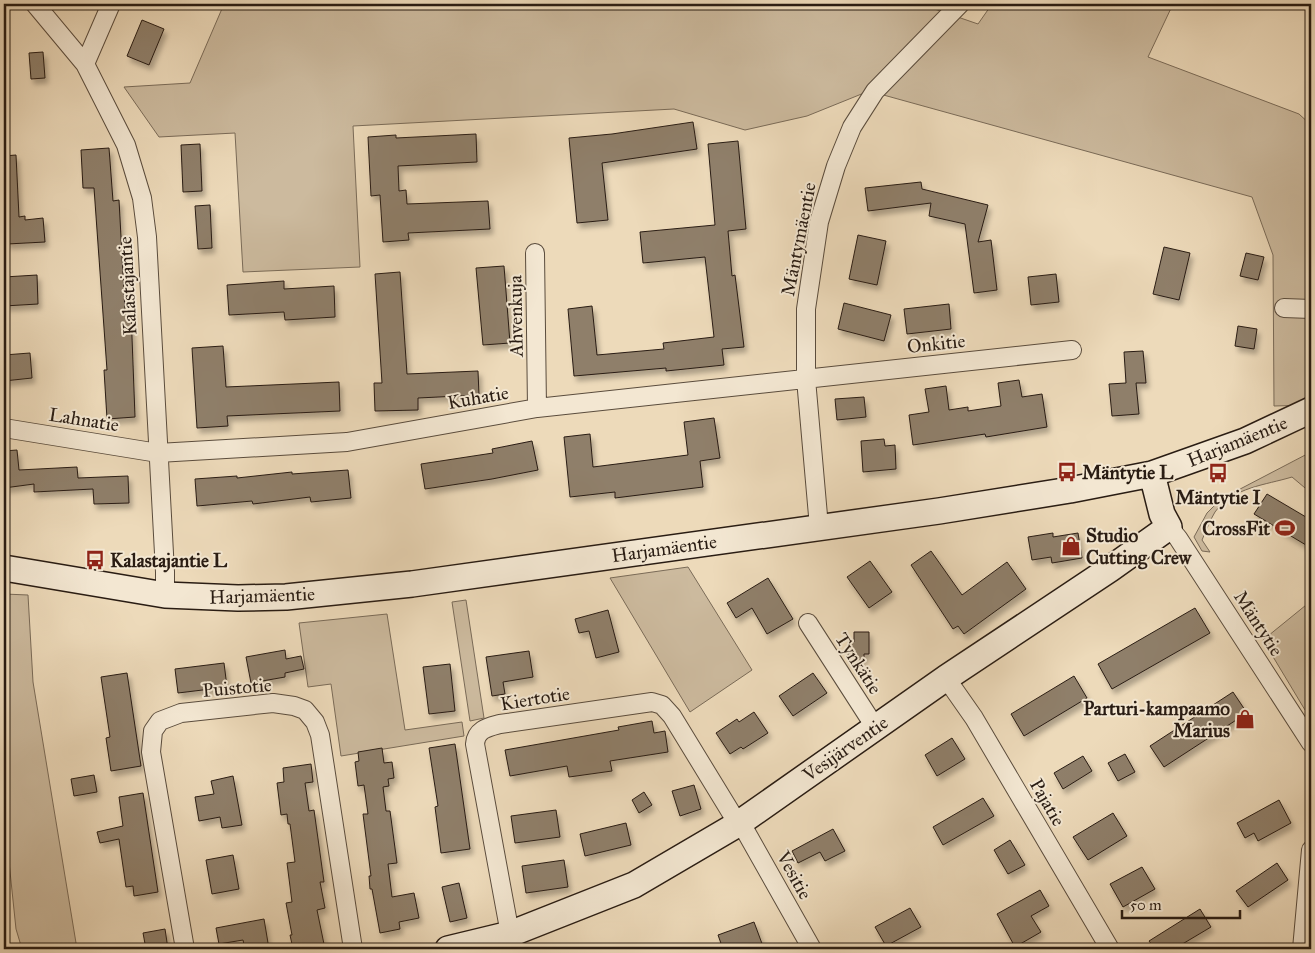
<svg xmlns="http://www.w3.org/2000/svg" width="1315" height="953" font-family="'IM FELL Great Primer',serif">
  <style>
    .green { fill: #ccba9e; stroke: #7a6b58 }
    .building { fill: #8f7f6a; stroke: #291c13; filter: url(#shadow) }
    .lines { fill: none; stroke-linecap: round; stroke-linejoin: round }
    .street-casing { stroke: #5a4c3d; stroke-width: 20 }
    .secondary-casing { stroke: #291c13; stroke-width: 28 }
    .street { stroke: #f3e7d2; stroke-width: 18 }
    .secondary { stroke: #f3e7d2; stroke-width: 25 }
    .labels { text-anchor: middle; stroke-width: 4; stroke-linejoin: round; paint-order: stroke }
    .street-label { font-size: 19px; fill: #291c13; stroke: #f3e7d2 }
    .poi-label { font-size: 19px; font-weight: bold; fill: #291c13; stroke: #f3e7d2; text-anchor: start }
  </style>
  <defs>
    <filter id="shadow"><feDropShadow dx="3" dy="5" stdDeviation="2.5" flood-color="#0004"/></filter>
  </defs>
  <rect width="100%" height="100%" fill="#eddaba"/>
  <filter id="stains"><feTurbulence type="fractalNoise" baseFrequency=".004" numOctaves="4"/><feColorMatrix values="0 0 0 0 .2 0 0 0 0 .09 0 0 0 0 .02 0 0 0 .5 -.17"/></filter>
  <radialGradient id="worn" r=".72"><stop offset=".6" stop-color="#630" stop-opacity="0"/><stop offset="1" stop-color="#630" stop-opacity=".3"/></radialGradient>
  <!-- green -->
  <path class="green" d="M224,4H920L978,24L992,4H1173L1148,57L1299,114L1311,125V405L1274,406L1273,255L1252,197L869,91L807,116L745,130L674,109L353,126L360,267L243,272L235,133L159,137L124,87L190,83Z
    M1311,452V493L1292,477C1266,485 1233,487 1215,512C1210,520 1206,531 1202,540L1210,552L1202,551L1194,537L1207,513L1221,499Z
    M688,567L752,670L690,712L610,578Z
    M4,594L28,595L33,682L77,949H22L16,929L4,814Z
    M466,600L484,718L470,721L452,602Z
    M1311,601V713L1305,710L1263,640Z
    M387,614L405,730L462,722L464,736L341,756L331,684L308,687L299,623Z"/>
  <!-- building -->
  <path class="building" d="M142,20L164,29L149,65L127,56Z
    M43,52L45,78L31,79L29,53Z
    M693,122L697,149L602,163L608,220L577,223L569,138L612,134Z
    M476,134L477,162L398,166L399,191L406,190L407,204L488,201L490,229L408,233L409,240L383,242L380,195L371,196L368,137L396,135V138Z
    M738,141L746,229L728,231L732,276L735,275L744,347L722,349L724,365L666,371V368L574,376L568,309L592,306L597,355L664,349L663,343L714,337L705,257L643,263L640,232L715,225L708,144Z
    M200,144L202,191L183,192L181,145Z
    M109,148L113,201L119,200L125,311H131L135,417L107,419L104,370H107L94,188H83L81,150Z
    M16,155L19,217L25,216V220L43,218L45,242L7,244V240H4V156Z
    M921,182L922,189L988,205L978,242L991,240L997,290L974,293L965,224L929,216L931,203L868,211L865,188Z
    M210,205L212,248L198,249L195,206Z
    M858,235L886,241L877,285L849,279Z
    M1164,247L1190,253L1179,300L1153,294Z
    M1246,253L1264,257L1258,280L1240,276Z
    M504,266L510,343L483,345L476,268Z
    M400,272L407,374L478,371L479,395L418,398V410L375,411L374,383H382L375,274Z
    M1056,274L1059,302L1031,305L1028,277Z
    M37,275L38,304L4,306V277Z
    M284,281V289L334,286L335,317L285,320L284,312L229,315L227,285Z
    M844,303L891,315L884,341L838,329Z
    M949,304L951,329L907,334L904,309Z
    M1238,326L1257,329L1254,349L1235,346Z
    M223,346L226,387L339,382L340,411L227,416L228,426L197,428L192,348Z
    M1143,351L1146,383H1136L1139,414L1112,416L1109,384L1126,383L1124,352Z
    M30,353L32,378L4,381V355Z
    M1019,380L1022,397L1042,394L1047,427L986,437L985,434L913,445L909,415L929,412L925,389L946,386L949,410L968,407V411L1001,406L998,383Z
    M864,397L866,417L837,420L835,399Z
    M714,418L720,458L700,461L703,487L615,498V492L570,497L564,437L590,434L593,467L688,455L684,422Z
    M884,439L885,446L895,445L896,469L863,472L861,441Z
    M532,441L538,470L492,479L425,489L421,464L493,453L492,449Z
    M17,450L19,470L77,467L78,478L128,476L129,503L94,504L93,489L34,492V484L4,488V451Z
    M348,470L351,498L311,502L310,497L253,504L252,501L197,506L195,479L237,476V478L292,472V474Z
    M1267,494L1311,520V548L1254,514Z
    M1053,533V537L1078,533L1082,558L1052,563L1051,557L1032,560L1028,537Z
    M931,551L962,595L1007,562L1026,589L964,634L958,626L953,629L911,565Z
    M870,561L892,592L869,608L847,577Z
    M768,578L793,619L767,634L752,608L736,618L727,603Z
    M1195,608L1210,633L1112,689L1098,664Z
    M608,610L619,652L596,658L589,631L579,633L575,619Z
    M854,632H869V654H864V660L848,661V642H854Z
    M285,650L286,659L301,656L304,669L285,673V677L251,683L246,657Z
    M529,651L533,677L503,682L505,694L492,696L486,657Z
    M224,663L227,687L178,693L175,669Z
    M450,664L455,711L429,714L423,667Z
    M127,673L141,766L111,771L106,738L110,737L101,677Z
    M813,673L827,693L793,716L779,696Z
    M1074,676L1087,698L1024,736L1011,714Z
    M1233,692L1247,713L1164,767L1150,746Z
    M754,712L768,733L743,749L741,747L730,754L716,733L737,719L739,722Z
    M652,721L654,733L665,731L668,752L610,761L612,771L569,777L567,766L510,776L505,750L619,730L618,727Z
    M952,738L965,759L937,776L925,755Z
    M455,744L470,849L441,853L435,807L438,806L429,748Z
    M382,748L384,763L392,762L394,778L388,779L389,786L383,787L386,811H390L397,863L388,864L392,897L414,893L419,918L399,922L400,929L380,933L372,889H370L369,876H371L363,814H368L364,785L358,786L355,762L359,761L358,752Z
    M1125,754L1135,772L1118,781L1108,763Z
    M1083,756L1092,771L1063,789L1054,773Z
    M311,764L313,782L305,783L309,811L314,810L324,882H320L325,908L317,910L325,949H293L290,935H292L286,903L292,902L287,863L295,862L290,824H288L287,814L281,815L277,783L284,782L283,768Z
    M94,775L97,792L74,796L71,779Z
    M233,776L242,825L222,828L220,817L199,821L195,797L214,794L211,781Z
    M694,785L701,809L680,816L672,791Z
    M644,792L652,805L639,813L632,800Z
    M143,793L158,892L134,896L133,886L126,887L119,839L100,843L97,832L123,826L119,797Z
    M983,798L994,816L943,845L933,827Z
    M1279,800L1291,823L1258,841L1254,833L1245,838L1237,823Z
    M556,810L560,837L515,843L511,816Z
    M1113,813L1127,836L1088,860L1073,837Z
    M626,823L631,845L585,856L580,834Z
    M833,829L845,851L825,861L820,852L798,863L792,851Z
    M1010,840L1025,865L1008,874L994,850Z
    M233,855L239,889L212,894L206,860Z
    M564,860L568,887L526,893L522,866Z
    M1277,863L1288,880L1248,907L1236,891Z
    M1142,867L1155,889L1123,907L1110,884Z
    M459,883L467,918L450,922L442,887Z
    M1040,890L1049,906L1031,916L1041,932L1015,947L997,914Z
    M910,908L921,927L886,946L875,927Z
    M1200,909L1211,927L1174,949H1155L1149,941Z
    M264,919L269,949H245L243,940L219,944L216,928Z
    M754,922L764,949H723L718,935Z
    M165,929L168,949H146L143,933Z"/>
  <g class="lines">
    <defs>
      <path id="street" d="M35,4L85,64L126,145L142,198L147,237L165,572V595
        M85,64L111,4
        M535,253L537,408
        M1284,308L1311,309
        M4,428L158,453L347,442L537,408L1072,350
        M819,527L806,379V309L819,222L836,166L852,127L875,91L960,4
        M1169,527L1178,538L1311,743
        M808,623L875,727
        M946,678L974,718L1110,949
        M185,949L151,752L153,731L160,721L181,713L273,703L294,706L305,710L315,722L320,735L353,949
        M515,949L510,934L475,744C476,729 489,727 500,724L652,702L662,705L672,716L738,824L746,832L812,949
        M1302,949L1311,850"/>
      <path id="secondary" d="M4,568L165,595L238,598L286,597L412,584L939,511L1070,490L1152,474L1245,441L1311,410
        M448,949L510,934L634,885L738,824L946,678L1110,569L1169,527L1162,514L1152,474"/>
    </defs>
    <!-- street casing -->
    <use href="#street" class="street-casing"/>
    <!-- secondary casing -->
    <use href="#secondary" class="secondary-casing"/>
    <!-- street -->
    <use href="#street" class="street"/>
    <!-- secondary -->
    <use href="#secondary" class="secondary"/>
  </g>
  <!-- icons -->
  <defs>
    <symbol id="bus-bare" viewBox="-9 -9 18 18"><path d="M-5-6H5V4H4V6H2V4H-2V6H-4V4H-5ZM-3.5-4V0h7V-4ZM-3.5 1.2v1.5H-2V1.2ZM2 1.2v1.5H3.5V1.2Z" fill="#8f2418" stroke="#f3e7d2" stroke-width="2.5" paint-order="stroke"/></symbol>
    <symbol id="stadium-bare" viewBox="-9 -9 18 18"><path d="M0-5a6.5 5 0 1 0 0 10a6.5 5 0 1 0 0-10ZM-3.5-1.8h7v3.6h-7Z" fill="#8f2418" stroke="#f3e7d2" stroke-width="2.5" paint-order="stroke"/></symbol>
    <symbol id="shop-bare" viewBox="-9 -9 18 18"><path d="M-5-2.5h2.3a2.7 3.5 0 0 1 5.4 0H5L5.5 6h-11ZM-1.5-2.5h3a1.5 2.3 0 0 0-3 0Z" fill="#8f2418" stroke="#f3e7d2" stroke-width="2.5" paint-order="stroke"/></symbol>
  </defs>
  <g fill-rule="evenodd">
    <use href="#bus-bare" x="1053" y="458" width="28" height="28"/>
    <use href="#bus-bare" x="1204" y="459" width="28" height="28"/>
    <use href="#stadium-bare" x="1271" y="514" width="28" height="28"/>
    <use href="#shop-bare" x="1057" y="532" width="28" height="28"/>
    <use href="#bus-bare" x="81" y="546" width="28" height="28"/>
    <use href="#shop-bare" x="1231" y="705" width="28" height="28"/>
  </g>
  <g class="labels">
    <!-- street labels -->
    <g class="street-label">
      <text transform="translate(798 239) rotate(-79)" y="7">Mäntymäentie</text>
      <text transform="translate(127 286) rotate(-93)" y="7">Kalastajantie</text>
      <text transform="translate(515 316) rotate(-91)" y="7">Ahvenkuja</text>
      <text transform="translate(936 343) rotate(-6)" y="7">Onkitie</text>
      <text transform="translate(478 397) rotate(-10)" y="7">Kuhatie</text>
      <text transform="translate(84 419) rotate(9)" y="7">Lahnatie</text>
      <text transform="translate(1237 441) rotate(-22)" y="7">Harjamäentie</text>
      <text transform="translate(664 548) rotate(-8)" y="7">Harjamäentie</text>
      <text transform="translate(262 595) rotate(-2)" y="7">Harjamäentie</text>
      <text transform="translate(1259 623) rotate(57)" y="7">Mäntytie</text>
      <text transform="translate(859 663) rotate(57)" y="7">Tynkätie</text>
      <text transform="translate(237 687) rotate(-5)" y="7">Puistotie</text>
      <text transform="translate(535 698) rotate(-9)" y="7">Kiertotie</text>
      <text transform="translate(845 748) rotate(-35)" y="7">Vesijärventie</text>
      <text transform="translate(1048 802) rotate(60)" y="7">Pajatie</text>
      <text transform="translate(795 875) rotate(61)" y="7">Vesitie</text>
    </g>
    <!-- poi labels -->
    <g class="poi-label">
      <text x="1082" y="479">Mäntytie L</text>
      <text x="1218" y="504" text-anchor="middle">Mäntytie I</text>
      <text x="1270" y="535" text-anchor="end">CrossFit</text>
      <text x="1086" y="542">Studio<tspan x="1086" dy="22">Cutting Crew</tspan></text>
      <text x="110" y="567">Kalastajantie L</text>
      <text x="1230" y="715" text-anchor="end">Parturi-kampaamo<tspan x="1230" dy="22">Marius</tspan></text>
    </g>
  </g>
  <!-- margin -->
  <rect width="1315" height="953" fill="none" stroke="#eddaba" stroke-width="20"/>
  <rect x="5" y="5" width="1305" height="943" fill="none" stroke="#291c13" stroke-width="2.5"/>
  <rect x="10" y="10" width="1295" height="933" fill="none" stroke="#291c13"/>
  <!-- scale -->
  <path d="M1122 910v8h118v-8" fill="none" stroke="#291c13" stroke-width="2.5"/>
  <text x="1130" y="910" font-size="15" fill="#291c13" stroke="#f3e7d2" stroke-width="4" paint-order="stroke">50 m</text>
  <rect width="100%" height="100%" filter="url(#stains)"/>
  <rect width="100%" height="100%" fill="url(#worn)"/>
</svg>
